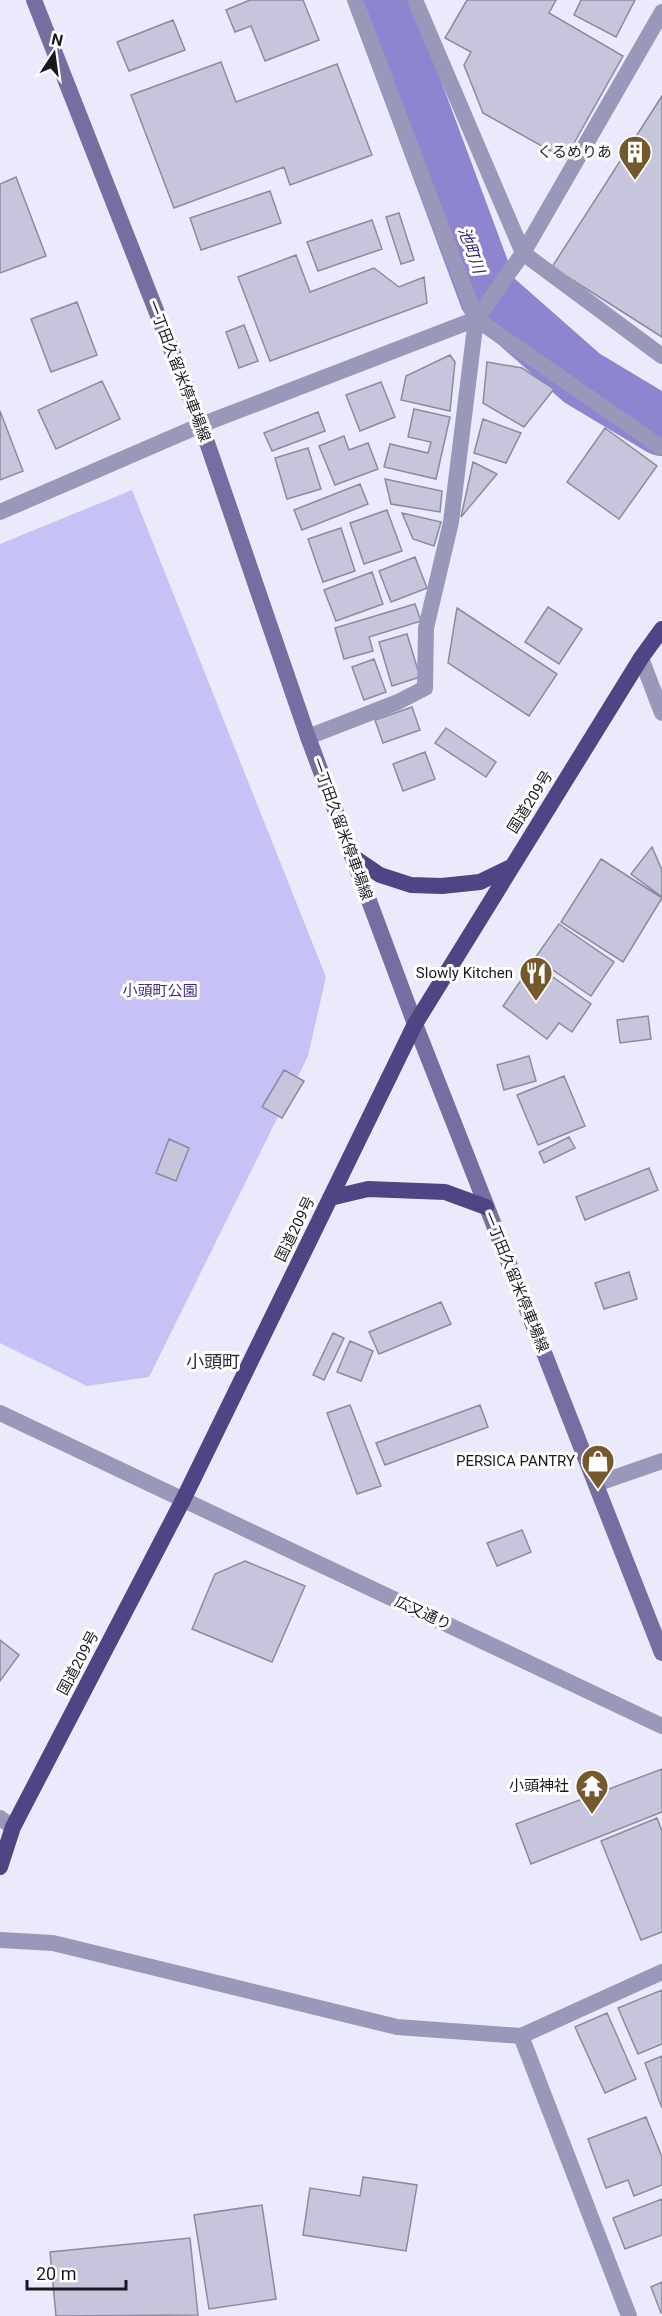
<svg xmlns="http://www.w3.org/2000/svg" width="662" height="2316" font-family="Roboto,'Noto Sans JP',sans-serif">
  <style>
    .green { fill: #c6c2f6 }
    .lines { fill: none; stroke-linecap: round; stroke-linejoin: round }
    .river { stroke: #8d85cf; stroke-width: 60 }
    .building { fill: #c6c5db; stroke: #8b8a9e; stroke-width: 1.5 }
    .minor { stroke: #9a98ba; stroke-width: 16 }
    .tertiary { stroke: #9a98ba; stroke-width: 16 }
    .secondary { stroke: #746fa0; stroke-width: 16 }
    .trunk { stroke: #4e4584; stroke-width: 16 }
    .labels { text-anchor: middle; stroke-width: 6; stroke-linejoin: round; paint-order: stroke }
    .poi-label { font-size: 15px; fill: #191921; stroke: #fff; text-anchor: end }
    .street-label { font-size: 15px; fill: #191921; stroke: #fff }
    .park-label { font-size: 15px; fill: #402c84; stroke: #fff }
    .water-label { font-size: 16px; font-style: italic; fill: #39247b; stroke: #fff }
    .quarter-label { font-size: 18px; fill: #2b2a3b; stroke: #fff }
  </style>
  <rect width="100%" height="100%" fill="#ebeafd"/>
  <!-- green -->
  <path class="green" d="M132,490L326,977L308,1056L149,1377L87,1386L0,1343V544Z"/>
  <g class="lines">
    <!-- river -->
    <path class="river" d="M379,0L489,296L582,378L662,426"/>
  </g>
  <!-- building -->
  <path class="building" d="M250,0H303L319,40L265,61L251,26L235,32L226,10Z
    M467,0H556L549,13L623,56L565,159L483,113L464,65L471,52L445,38Z
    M581,0H635L616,37L574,15Z
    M173,20L185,50L129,71L117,42Z
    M221,62L236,102L337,64L372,155L290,185L284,167L174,208L131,95Z
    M662,96V337L552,267Z
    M16,177L46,256L0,273V184Z
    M270,191L281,223L201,250L190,218Z
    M399,213L414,260L401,264L386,217Z
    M372,220L382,249L318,271L307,242Z
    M296,255L310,292L374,268L399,287L424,277L427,303L270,361L238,277Z
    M77,302L97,355L51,372L31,319Z
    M244,325L258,361L239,368L226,332Z
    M450,355L455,362L450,411L401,400L406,376Z
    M487,362L522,368L554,389L524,427L483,403Z
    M102,381L120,419L56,449L38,410Z
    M381,382L395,417L360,431L346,395Z
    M414,409L450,417L436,479L384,467L390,444L428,453L431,442L408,437Z
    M0,411L23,471L0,480Z
    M318,412L325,431L272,451L264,433Z
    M483,419L521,433L506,463L474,453Z
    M605,428L657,466L619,519L567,482Z
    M344,436L349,450L368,443L378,469L335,485L319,446Z
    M308,448L321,489L287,499L275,458Z
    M473,462L497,474L461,517Z
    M385,479L442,491L440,512L391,504Z
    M360,484L368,504L302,530L294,510Z
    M387,510L402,551L364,564L350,523Z
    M402,513L441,522L434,546L413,539Z
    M341,528L355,571L323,582L308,539Z
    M415,557L427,588L391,602L379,571Z
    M372,572L383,604L336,621L324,590Z
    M415,604L421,621L369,637L373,651L344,659L335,628Z
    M548,607L582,629L559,664L525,642Z
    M457,608L557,674L529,716L448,663Z
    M407,634L420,677L392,686L379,642Z
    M374,659L386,692L364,700L352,667Z
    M412,707L420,730L383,743L375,720Z
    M446,728L496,762L486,777L435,743Z
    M425,752L435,779L403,791L393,764Z
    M652,847L662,870V897L631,874Z
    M601,859L662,898L623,962L561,922Z
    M559,924L614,962L591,996L535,958Z
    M533,963L591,1004L572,1032L559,1023L547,1039L503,1006Z
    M648,1016L651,1039L620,1043L617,1020Z
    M529,1056L536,1081L504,1090L497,1065Z
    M284,1070L304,1081L282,1118L262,1107Z
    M564,1076L585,1126L538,1145L517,1095Z
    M569,1137L575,1148L544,1163L539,1152Z
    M169,1139L189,1148L176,1181L156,1173Z
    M649,1168L658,1190L585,1220L576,1197Z
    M629,1272L637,1299L604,1309L595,1283Z
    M441,1302L451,1324L379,1354L369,1332Z
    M333,1333L344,1338L324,1380L313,1375Z
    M350,1341L373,1351L361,1381L337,1372Z
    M350,1405L381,1486L357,1494L327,1413Z
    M480,1405L488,1427L385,1465L376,1443Z
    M522,1530L531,1552L497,1566L487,1543Z
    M245,1561L305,1586L272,1662L192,1629L215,1574Z
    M0,1640L19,1655L0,1681Z
    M662,1769V1812L531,1864L516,1824Z
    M657,1818L662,1831V1932L641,1940L601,1841Z
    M662,1990V2044L638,2054L618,2008Z
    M607,2013L636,2079L605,2093L575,2027Z
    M662,2056V2108L645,2063Z
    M646,2117L662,2157V2185L634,2196L628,2180L606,2188L588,2139Z
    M363,2177L417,2185L406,2251L303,2235L310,2188L360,2196Z
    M662,2199V2235L625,2249L613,2218Z
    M262,2205L276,2299L209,2309L194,2215Z
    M190,2238L198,2315L56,2316L50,2252Z
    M662,2282V2312L661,2313L651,2287Z"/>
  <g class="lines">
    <!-- minor -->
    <path class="minor" d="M415,0L523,253L662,356
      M476,319L662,448
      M0,512L201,425L476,319L523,253L662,12
      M641,658L662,713
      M308,737L398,702L425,688L426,628L451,522L476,319L355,0
      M596,1484L662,1461
      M0,1818L13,1827
      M0,1940L53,1943L397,2027L521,2036L662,1972
      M521,2036L629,2316"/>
    <!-- tertiary -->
    <path class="tertiary" d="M0,1413L662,1726"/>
    <!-- secondary -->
    <path class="secondary" d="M34,0L201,425L308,737L415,1024L662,1653"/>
    <!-- trunk -->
    <path class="trunk" d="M352,856L380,875L411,885L442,886L480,882L511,867
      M330,1198L368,1189L445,1192L486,1207
      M0,1867L13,1827L183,1500L415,1024L641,658L662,629"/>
  </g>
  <!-- icons -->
  <defs>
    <symbol id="building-pin" viewBox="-11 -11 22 30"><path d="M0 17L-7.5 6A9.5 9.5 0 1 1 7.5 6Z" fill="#75592c" stroke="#fff"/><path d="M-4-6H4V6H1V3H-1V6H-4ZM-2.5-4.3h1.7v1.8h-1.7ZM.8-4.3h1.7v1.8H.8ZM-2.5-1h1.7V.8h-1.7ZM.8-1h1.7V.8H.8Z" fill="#fff"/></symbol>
    <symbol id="restaurant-pin" viewBox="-11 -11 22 30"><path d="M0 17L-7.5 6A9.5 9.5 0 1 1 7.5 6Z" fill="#75592c" stroke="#fff"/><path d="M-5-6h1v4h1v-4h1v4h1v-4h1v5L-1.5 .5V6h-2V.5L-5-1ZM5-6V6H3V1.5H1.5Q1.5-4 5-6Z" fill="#fff"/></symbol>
    <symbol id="shop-pin" viewBox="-11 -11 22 30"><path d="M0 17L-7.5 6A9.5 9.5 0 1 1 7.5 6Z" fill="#75592c" stroke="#fff"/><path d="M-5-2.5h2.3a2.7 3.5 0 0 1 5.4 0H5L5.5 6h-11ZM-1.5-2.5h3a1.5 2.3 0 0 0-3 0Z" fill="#fff"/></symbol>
    <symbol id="temple-pin" viewBox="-11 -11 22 30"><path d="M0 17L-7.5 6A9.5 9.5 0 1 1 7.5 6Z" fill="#75592c" stroke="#fff"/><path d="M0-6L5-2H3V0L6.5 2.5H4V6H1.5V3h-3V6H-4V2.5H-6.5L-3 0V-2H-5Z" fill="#fff"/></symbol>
  </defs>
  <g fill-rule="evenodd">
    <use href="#building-pin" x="616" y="133" width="38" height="52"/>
    <use href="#restaurant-pin" x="517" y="954" width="38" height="52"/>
    <use href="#shop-pin" x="579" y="1442" width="38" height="52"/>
    <use href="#temple-pin" x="573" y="1767" width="38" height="52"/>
  </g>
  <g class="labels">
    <!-- poi labels -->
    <g class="poi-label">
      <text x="612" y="157">くるめりあ</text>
      <text x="513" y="978">Slowly Kitchen</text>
      <text x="575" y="1466">PERSICA PANTRY</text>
      <text x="569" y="1791">小頭神社</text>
    </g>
    <!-- street labels -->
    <g class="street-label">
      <text transform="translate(179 371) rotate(69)" y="5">一丁田久留米停車場線</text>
      <text transform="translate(530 802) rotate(-58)" y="5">国道209号</text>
      <text transform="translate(342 829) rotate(70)" y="5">一丁田久留米停車場線</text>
      <text transform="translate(295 1229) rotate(-64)" y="5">国道209号</text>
      <text transform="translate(516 1282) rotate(68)" y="5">一丁田久留米停車場線</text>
      <text transform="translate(423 1613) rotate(25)" y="5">広又通り</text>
      <text transform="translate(78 1663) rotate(-62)" y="5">国道209号</text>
    </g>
    <!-- park labels -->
    <g class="park-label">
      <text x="160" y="996">小頭町公園</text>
    </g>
    <!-- water labels -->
    <g class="water-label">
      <text transform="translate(472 250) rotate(70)" y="6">池町川</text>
    </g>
    <!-- quarter labels -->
    <g class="quarter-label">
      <text x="213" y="1368">小頭町</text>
    </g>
  </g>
  <!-- north arrow -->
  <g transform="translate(54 54) rotate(13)" stroke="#ffffff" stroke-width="4.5" paint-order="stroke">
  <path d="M0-4.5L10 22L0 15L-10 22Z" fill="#191921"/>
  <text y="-9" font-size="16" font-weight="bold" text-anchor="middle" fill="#191921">N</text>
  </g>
  <!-- scale -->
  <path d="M27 2280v9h99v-9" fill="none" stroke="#191921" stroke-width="3"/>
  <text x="36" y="2280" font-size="18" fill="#191921" stroke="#ffffff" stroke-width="4.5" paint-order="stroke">20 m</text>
</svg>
